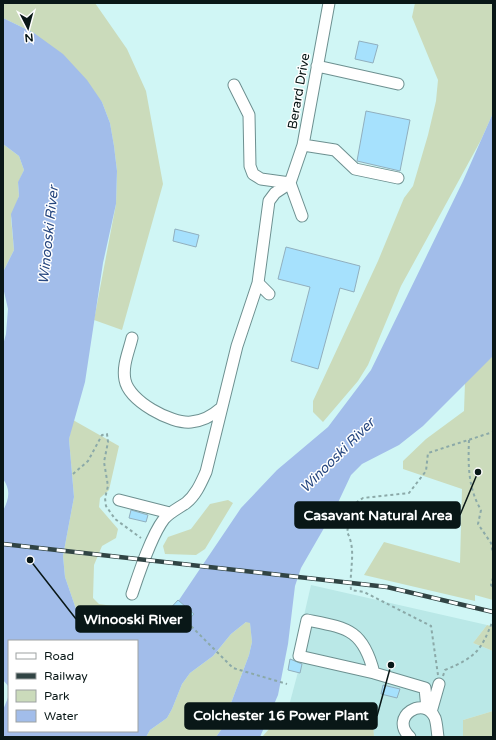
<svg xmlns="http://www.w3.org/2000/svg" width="496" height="740" font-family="'Varela Round',sans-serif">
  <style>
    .built { fill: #bae8e7 }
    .green { fill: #cbdbbb }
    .water { fill: #a2bdea }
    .building { fill: #a6e1fd; stroke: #91afbe }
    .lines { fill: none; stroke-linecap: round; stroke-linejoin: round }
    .minor-casing { stroke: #6d9090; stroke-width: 13 }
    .path { stroke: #8ba9a8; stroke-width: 2; stroke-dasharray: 3 3; stroke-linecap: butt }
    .minor { stroke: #fff; stroke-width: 11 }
    .rail-casing { stroke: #314444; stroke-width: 4.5 }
    .rail { stroke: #fff; stroke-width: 3; stroke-dasharray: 9; stroke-linecap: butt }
    .labels { text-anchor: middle; stroke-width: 3; stroke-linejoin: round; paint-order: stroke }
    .street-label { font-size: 13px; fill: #091717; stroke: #fff }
    .water-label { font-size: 14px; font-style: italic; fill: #284880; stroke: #fff }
    .leader { fill: none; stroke: #091717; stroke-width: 1.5 }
    .callout-dot { fill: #091717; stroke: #fff; stroke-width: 1.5 }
    .callout { fill: #091717; stroke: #091717; stroke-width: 1.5 }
    .callout-label { font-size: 14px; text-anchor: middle; font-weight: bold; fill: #fff }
  </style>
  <rect width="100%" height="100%" fill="#d0f6f5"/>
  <!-- built -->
  <path class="built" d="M311,585L487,625L473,643L493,651V711L463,720V737H374L371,705L286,717L298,672L288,670L290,659H294Z"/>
  <!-- green -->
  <path class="green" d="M3,3H95L127,49L146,91L163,184L122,330L94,320L116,204L117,171L114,146L110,123L102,102L34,33L3,18Z
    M415,3H493V113L481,140L401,286L368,365L358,381L323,422L313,412V401L378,261L404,198L413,186L428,135L436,101L438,80L412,17Z
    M3,144L19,156L24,170L18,183L19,196L11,218L14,250L3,272Z
    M493,297V600L475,595V601L364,575L384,542L460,563L462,489L403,469V461L426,439L464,411L466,354Z
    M73,420L119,446L109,490L100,498L99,507L118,529L116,538L102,546L94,565L93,598L99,604L140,610L139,614L86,616L77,612L65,577L63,556L74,497L69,439Z
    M228,500L233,503L205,549L196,555L165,554L163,546L168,537L191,529L210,504Z
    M246,622H250L252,642L249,655L221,730L216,737H146L150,730L167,718L172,709L182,684L190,673L213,656L231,634Z
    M487,625L493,627V651L473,643Z
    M372,705L374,737H262L276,721L286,717Z
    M493,711V737H463V720Z"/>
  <!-- water -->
  <path class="water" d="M3,18L34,33L63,54L87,80L102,102L110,123L114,146L117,171L116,204L103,263L85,382L69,439L74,497L63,556L65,577L77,612L86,616L159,615L166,613L179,600L241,508L277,470L328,427L371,370L463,181L493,113V356L423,426L399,445L362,464L351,475L335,509L301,568L295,586L288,644L278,695L260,737H216L221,730L249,655L252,642L250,623L246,622L231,634L213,656L190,673L182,684L172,709L167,718L150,730L146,737H3V710L9,695V731H137V641H9V687L3,680V511C9,499 11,490 3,479V345L6,334L8,309L3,287V272L14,250L11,214L19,196L18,182L24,170L19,156L3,144Z"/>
  <!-- building -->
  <path class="building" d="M359,41L378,45L373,63L355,59Z
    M366,111L410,120L400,171L357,161Z
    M175,229L199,235L196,247L173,241Z
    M286,247L360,266L354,292L340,288L318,369L291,361L310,287L278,279Z
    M131,510L148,515L146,522L129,518Z
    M178,600L194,614L182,627L159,630V615L166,613Z
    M290,659L302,664L300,673L288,670Z
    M383,685L400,689L397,698L381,694Z"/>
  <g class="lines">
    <defs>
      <path id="minor" d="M317,66L398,84
        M234,85L249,115L250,166L253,174L261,179L290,183
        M303,145L335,150L355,169L398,178
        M290,183L303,145L329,3
        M290,183L302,216
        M258,283L269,294
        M132,338C129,351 122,366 125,380C129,401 171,424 191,422C203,421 212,416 221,408
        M119,500L170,513
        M132,594C139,573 151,536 164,519C170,512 179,508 186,503C196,495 201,483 206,472L237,346L258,283L269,201L275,193L290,183
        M374,673C363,629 347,628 307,620L299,656L374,673L425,688L427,709
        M431,712L439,684
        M410,737C388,717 425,694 435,718C437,724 437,731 438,737"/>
    </defs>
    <!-- minor casing -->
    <use href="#minor" class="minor-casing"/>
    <!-- path -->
    <path class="path" d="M469,440C468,465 468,488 481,510L478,524L491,543L493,554
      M73,474L88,461L102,435L107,434L108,442L104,462L108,486L105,498L106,506L115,519L141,538
      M493,578L491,585L493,587
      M187,622L233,668L287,684
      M438,675L431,626L364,592L351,590C349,570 357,550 347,532L353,505L363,498L409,493L426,471L428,453L493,432
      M443,676L445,670C476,657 481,651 493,620"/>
    <!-- minor -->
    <use href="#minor" class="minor"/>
    <defs>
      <path id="rail" d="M3,544L387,587L493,612"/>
    </defs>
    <!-- rail casing -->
    <use href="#rail" class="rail-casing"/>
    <!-- rail -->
    <use href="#rail" class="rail"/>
  </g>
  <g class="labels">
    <!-- street labels -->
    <g class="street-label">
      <text transform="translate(298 91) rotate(-80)" y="5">Berard Drive</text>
    </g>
    <!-- water labels -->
    <g class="water-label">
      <text transform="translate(48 235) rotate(-84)" y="5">Winooski River</text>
      <text transform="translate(337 455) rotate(-45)" y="5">Winooski River</text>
    </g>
  </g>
  <!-- callouts -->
  <path class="leader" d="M478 472L460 515M30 560L76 619M391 665L377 716"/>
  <g class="callout-dot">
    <circle cx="478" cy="472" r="4"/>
    <circle cx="30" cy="560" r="4"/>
    <circle cx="391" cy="665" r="4"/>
  </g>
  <g class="callout">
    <rect x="295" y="502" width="165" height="26" rx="4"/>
    <rect x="76" y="606" width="115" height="26" rx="4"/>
    <rect x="185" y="703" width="192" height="26" rx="4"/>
  </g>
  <g class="callout-label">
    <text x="378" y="520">Casavant Natural Area</text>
    <text x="133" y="624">Winooski River</text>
    <text x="281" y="720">Colchester 16 Power Plant</text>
  </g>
  <!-- border -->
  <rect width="496" height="740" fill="none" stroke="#091717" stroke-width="8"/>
  <!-- legend -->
  <rect x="8" y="640" width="130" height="92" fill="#ffffff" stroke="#9da2a2"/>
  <rect x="16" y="653" width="20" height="6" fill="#ffffff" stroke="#9da2a2"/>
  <text x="44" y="660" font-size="12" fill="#091717">Road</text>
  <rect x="16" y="673" width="20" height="6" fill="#314444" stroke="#9da2a2"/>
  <text x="44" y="680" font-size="12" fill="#091717">Railway</text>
  <rect x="16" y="690" width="20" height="12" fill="#cbdbbb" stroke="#9da2a2"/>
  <text x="44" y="700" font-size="12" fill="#091717">Park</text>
  <rect x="16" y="710" width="20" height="12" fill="#a2bdea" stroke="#9da2a2"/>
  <text x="44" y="720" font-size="12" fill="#091717">Water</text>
  <!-- north arrow -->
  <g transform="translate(28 28) rotate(174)" stroke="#ffffff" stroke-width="3" paint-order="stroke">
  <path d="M0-3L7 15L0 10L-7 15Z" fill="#091717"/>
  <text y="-6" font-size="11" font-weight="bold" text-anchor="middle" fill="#091717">N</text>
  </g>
</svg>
